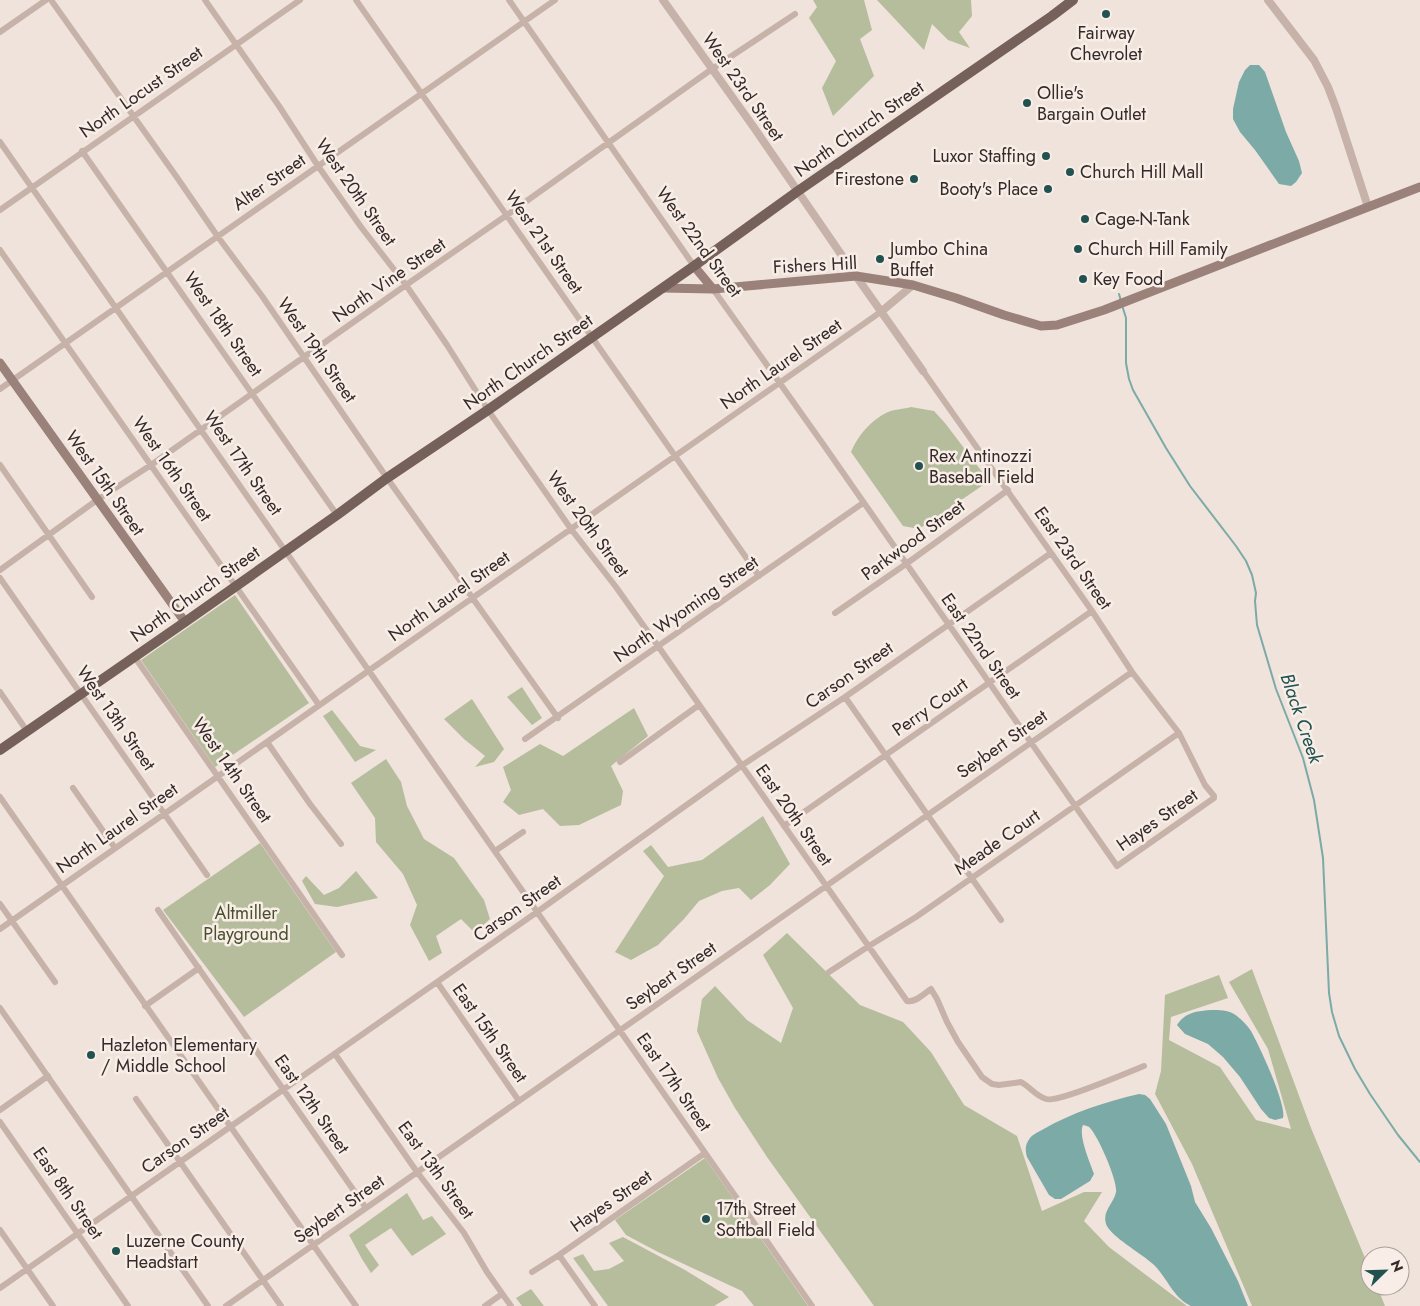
<svg xmlns="http://www.w3.org/2000/svg" width="1420" height="1306" font-family="Jost,sans-serif">
  <style>
    .green { fill: #b6bd9c }
    .water { fill: #7caaa6 }
    .lines { fill: none; stroke-linecap: round; stroke-linejoin: round }
    .stream { stroke: #7caaa6; stroke-width: 2 }
    .minor { stroke: #c6b2a8; stroke-width: 6 }
    .tertiary { stroke: #c6b2a8; stroke-width: 8 }
    .secondary { stroke: #9a817a; stroke-width: 9 }
    .primary { stroke: #75605a; stroke-width: 10 }
    .poi-dot { fill: #21524f; stroke: #f8eee7; stroke-width: 2 }
    .labels { text-anchor: middle; stroke-width: 5; stroke-linejoin: round; paint-order: stroke }
    .poi-label { font-size: 18px; fill: #342a28; stroke: #f8eee7; text-anchor: start }
    .street-label { font-size: 18px; fill: #342a28; stroke: #f8eee7 }
    .park-label { font-size: 18px; fill: #47502d; stroke: #f8eee7 }
    .water-label { font-size: 19px; font-style: italic; fill: #21524f; stroke: #f8eee7 }
  </style>
  <rect width="100%" height="100%" fill="#efe3db"/>
  <!-- green -->
  <path class="green" d="M813,0H864L872,30L860,39L874,76L833,116L822,88L836,61L809,18L817,7Z
    M877,0H971L972,16L959,32L970,48L948,40L932,24L924,50Z
    M911,407L934,411L945,423L989,481L919,529L903,526L851,452C858,435 871,420 888,412C895,409 904,409 911,407Z
    M235,595L309,703L215,767L141,660Z
    M522,687L542,718L532,725L507,697Z
    M472,699L504,749L494,762L475,767L485,756L464,739L444,719Z
    M634,708L648,736L611,766L623,791L621,805L579,825L560,826L543,809L519,815L503,802L511,790L503,767L540,744L563,756Z
    M332,710L360,746L376,750L355,762L323,716Z
    M386,759L401,782L407,806L424,839L454,858L484,900L490,919L475,933L461,919L436,936L442,953L429,961L410,925L417,905L403,874L376,842L375,818L351,783Z
    M763,816L790,864L770,885L751,900L739,888L722,891L699,901L684,919L658,945L631,960L615,952L664,876L643,851L651,845L668,867L702,860Z
    M260,843L336,952L244,1017L163,910Z
    M356,871L378,898L337,907L315,904L302,881L306,876L324,895L339,888Z
    M787,933L860,1005L903,1022L931,1052L964,1105L1017,1136L1042,1211L1084,1192H1102L1084,1221L1109,1247L1187,1306H874L767,1157L735,1108L718,1078L697,1031L702,999L715,986L747,1020L781,1043L793,1008L763,955Z
    M1252,969L1311,1128L1370,1270V1286H1377L1385,1306H1252L1192,1164L1155,1094L1161,1071L1165,995L1219,975L1228,998L1171,1017L1169,1040L1220,1067L1256,1120L1291,1129L1268,1049L1229,982Z
    M705,1158L808,1306H754L742,1291L658,1252L626,1235L615,1220Z
    M407,1193L423,1220L432,1216L446,1234L412,1256L391,1228L365,1245L379,1265L371,1273L362,1259L349,1235Z
    M623,1237L685,1270L729,1297L714,1306H608L573,1258L583,1254L594,1271L609,1269L624,1261L609,1243Z
    M531,1289L544,1306H522L516,1298Z"/>
  <!-- water -->
  <path class="water" d="M1250,65H1259L1265,72L1286,132L1299,161L1302,173L1296,182L1291,186L1279,184L1255,150L1240,132L1233,119V109L1239,82L1245,70Z
    M1211,1010C1219,1010 1228,1010 1234,1014C1240,1018 1247,1025 1251,1031C1259,1045 1287,1105 1283,1118L1275,1120L1269,1118L1261,1109L1240,1077L1223,1057L1208,1044L1185,1034L1177,1025C1185,1012 1198,1011 1211,1010Z
    M1139,1094L1145,1095L1150,1099L1166,1124L1191,1186L1195,1202L1211,1228L1238,1281L1248,1306H1191C1173,1298 1167,1277 1153,1264C1141,1253 1111,1237 1106,1224C1102,1211 1114,1203 1116,1192C1118,1181 1098,1136 1090,1128C1089,1126 1086,1126 1083,1125C1078,1136 1090,1162 1094,1174L1090,1181L1061,1199H1055L1049,1195L1027,1157C1025,1149 1025,1145 1030,1138C1032,1135 1038,1132 1042,1130C1073,1112 1105,1102 1139,1094Z"/>
  <g class="lines">
    <!-- stream -->
    <path class="stream" d="M1119,294L1121,301
      M1122,305L1126,318V363L1129,379L1133,390L1166,448L1190,486L1236,546L1246,561L1252,575L1256,593L1255,601L1257,625L1276,689L1303,758L1314,800L1323,858L1329,993L1332,1012L1339,1036L1355,1069L1370,1094L1398,1135L1420,1162"/>
    <!-- minor -->
    <path class="minor" d="M51,0L176,176L218,237L262,296L387,478L558,718
      M205,0L279,106L318,166L361,227L406,285L447,345L488,410L571,529L616,587L658,646L907,1001C915,1003 924,994 931,989L937,999L947,1022L958,1042L982,1077L992,1084L999,1085L1021,1082C1030,1087 1036,1096 1046,1099C1058,1103 1128,1072 1144,1066
      M356,0L759,576
      M509,0L694,266
      M0,32L46,0
      M0,142L812,1306
      M82,151L337,515
      M0,210L300,0
      M0,250L319,705
      M713,289L823,444L1117,866L1214,798V796L1205,785L1179,733L1132,672L1092,611L923,371
      M0,389L555,0
      M0,465L92,597
      M0,570L97,500L151,465L406,285L507,215L712,69L795,14
      M0,578L207,875
      M835,613L906,564L1008,490
      M134,656L342,955
      M0,692L27,731
      M845,697L1001,920
      M525,739L863,503
      M267,742L310,804L341,844
      M620,762L699,705
      M73,788L115,848
      M0,797L356,1306
      M784,826L1092,611
      M495,851L523,832
      M0,904L55,982
      M158,910L366,1208
      M0,929L882,311
      M829,972L869,946L916,917L1179,733
      M437,982L519,1101
      M145,1006L199,968
      M0,1008L208,1306
      M335,1054L417,1172L464,1233L487,1272L511,1306
      M136,1099L281,1306
      M0,1110L48,1076
      M0,1122L128,1306
      M0,1230L53,1306
      M559,1255L595,1306
      M532,1272L559,1255L705,1153
      M0,1288L537,912L741,766L845,697L1051,553
      M226,1306L1132,672
      M485,1306L502,1294"/>
    <!-- tertiary -->
    <path class="tertiary" d="M663,0L755,129L856,276L923,371
      M1268,0L1314,60L1328,87L1336,108L1368,207
      M882,311L913,285"/>
    <!-- secondary -->
    <path class="secondary" d="M694,266L713,289
      M663,288L713,289L856,276L913,285L956,298L1004,315L1041,326L1057,325L1104,310L1368,207L1420,187
      M0,363L185,622"/>
    <!-- primary -->
    <path class="primary" d="M0,750L185,622L337,515L387,478L488,410L694,266L798,191L1052,16L1073,0"/>
  </g>
  <!-- markers -->
  <g class="poi-dot">
    <circle cx="1106" cy="14" r="5"/>
    <circle cx="1027" cy="103" r="5"/>
    <circle cx="1046" cy="156" r="5"/>
    <circle cx="1070" cy="172" r="5"/>
    <circle cx="914" cy="179" r="5"/>
    <circle cx="1048" cy="189" r="5"/>
    <circle cx="1085" cy="219" r="5"/>
    <circle cx="1078" cy="249" r="5"/>
    <circle cx="880" cy="259" r="5"/>
    <circle cx="1083" cy="279" r="5"/>
    <circle cx="919" cy="466" r="5"/>
    <circle cx="91" cy="1055" r="5"/>
    <circle cx="706" cy="1219" r="5"/>
    <circle cx="116" cy="1251" r="5"/>
  </g>
  <g class="labels">
    <!-- poi labels -->
    <g class="poi-label">
      <text x="1106" y="39" text-anchor="middle">Fairway<tspan x="1106" dy="21">Chevrolet</tspan></text>
      <text x="1037" y="99">Ollie's<tspan x="1037" dy="21">Bargain Outlet</tspan></text>
      <text x="1036" y="162" text-anchor="end">Luxor Staffing</text>
      <text x="1080" y="178">Church Hill Mall</text>
      <text x="904" y="185" text-anchor="end">Firestone</text>
      <text x="1038" y="195" text-anchor="end">Booty's Place</text>
      <text x="1095" y="225">Cage-N-Tank</text>
      <text x="890" y="255">Jumbo China<tspan x="890" dy="21">Buffet</tspan></text>
      <text x="1088" y="255">Church Hill Family</text>
      <text x="1093" y="285">Key Food</text>
      <text x="929" y="462">Rex Antinozzi<tspan x="929" dy="21">Baseball Field</tspan></text>
      <text x="101" y="1051">Hazleton Elementary<tspan x="101" dy="21">/ Middle School</tspan></text>
      <text x="716" y="1215">17th Street<tspan x="716" dy="21">Softball Field</tspan></text>
      <text x="126" y="1247">Luzerne County<tspan x="126" dy="21">Headstart</tspan></text>
    </g>
    <!-- street labels -->
    <g class="street-label">
      <text transform="translate(743 87) rotate(55)" y="6">West 23rd Street</text>
      <text transform="translate(141 92) rotate(-35)" y="6">North Locust Street</text>
      <text transform="translate(859 129) rotate(-35)" y="6">North Church Street</text>
      <text transform="translate(269 182) rotate(-35)" y="6">Alter Street</text>
      <text transform="translate(356 192) rotate(55)" y="6">West 20th Street</text>
      <text transform="translate(544 242) rotate(55)" y="6">West 21st Street</text>
      <text transform="translate(699 242) rotate(54)" y="6">West 22nd Street</text>
      <text transform="translate(815 265) rotate(-3)" y="6">Fishers Hill</text>
      <text transform="translate(389 280) rotate(-35)" y="6">North Vine Street</text>
      <text transform="translate(223 324) rotate(55)" y="6">West 18th Street</text>
      <text transform="translate(317 350) rotate(55)" y="6">West 19th Street</text>
      <text transform="translate(528 362) rotate(-35)" y="6">North Church Street</text>
      <text transform="translate(781 364) rotate(-35)" y="6">North Laurel Street</text>
      <text transform="translate(243 463) rotate(55)" y="6">West 17th Street</text>
      <text transform="translate(172 469) rotate(55)" y="6">West 16th Street</text>
      <text transform="translate(105 483) rotate(55)" y="6">West 15th Street</text>
      <text transform="translate(588 524) rotate(54)" y="6">West 20th Street</text>
      <text transform="translate(913 540) rotate(-36)" y="6">Parkwood Street</text>
      <text transform="translate(1073 558) rotate(55)" y="6">East 23rd Street</text>
      <text transform="translate(195 594) rotate(-35)" y="6">North Church Street</text>
      <text transform="translate(449 596) rotate(-35)" y="6">North Laurel Street</text>
      <text transform="translate(686 609) rotate(-35)" y="6">North Wyoming Street</text>
      <text transform="translate(981 646) rotate(55)" y="6">East 22nd Street</text>
      <text transform="translate(849 675) rotate(-35)" y="6">Carson Street</text>
      <text transform="translate(930 707) rotate(-35)" y="6">Perry Court</text>
      <text transform="translate(116 718) rotate(55)" y="6">West 13th Street</text>
      <text transform="translate(1002 744) rotate(-35)" y="6">Seybert Street</text>
      <text transform="translate(232 770) rotate(55)" y="6">West 14th Street</text>
      <text transform="translate(794 815) rotate(55)" y="6">East 20th Street</text>
      <text transform="translate(1157 820) rotate(-35)" y="6">Hayes Street</text>
      <text transform="translate(117 828) rotate(-35)" y="6">North Laurel Street</text>
      <text transform="translate(997 842) rotate(-35)" y="6">Meade Court</text>
      <text transform="translate(517 908) rotate(-35)" y="6">Carson Street</text>
      <text transform="translate(671 976) rotate(-35)" y="6">Seybert Street</text>
      <text transform="translate(490 1033) rotate(55)" y="6">East 15th Street</text>
      <text transform="translate(674 1082) rotate(55)" y="6">East 17th Street</text>
      <text transform="translate(312 1104) rotate(55)" y="6">East 12th Street</text>
      <text transform="translate(185 1140) rotate(-35)" y="6">Carson Street</text>
      <text transform="translate(436 1170) rotate(54)" y="6">East 13th Street</text>
      <text transform="translate(68 1193) rotate(55)" y="6">East 8th Street</text>
      <text transform="translate(611 1201) rotate(-35)" y="6">Hayes Street</text>
      <text transform="translate(339 1209) rotate(-35)" y="6">Seybert Street</text>
    </g>
    <!-- park labels -->
    <g class="park-label">
      <text x="246" y="919">Altmiller<tspan x="246" dy="21">Playground</tspan></text>
    </g>
    <!-- water labels -->
    <g class="water-label">
      <text transform="translate(1302 718) rotate(71)" y="7">Black Creek</text>
    </g>
  </g>
  <!-- north arrow -->
  <g transform="translate(1385 1271) rotate(67)"><circle r="24" fill="#f8eee7" stroke="#aaa09b"/>
  <path d="M0-4L9 19L0 12L-9 19Z" fill="#21524f"/>
  <text y="-8" font-size="14" font-weight="bold" text-anchor="middle" fill="#342a28">N</text>
  </g>
</svg>
